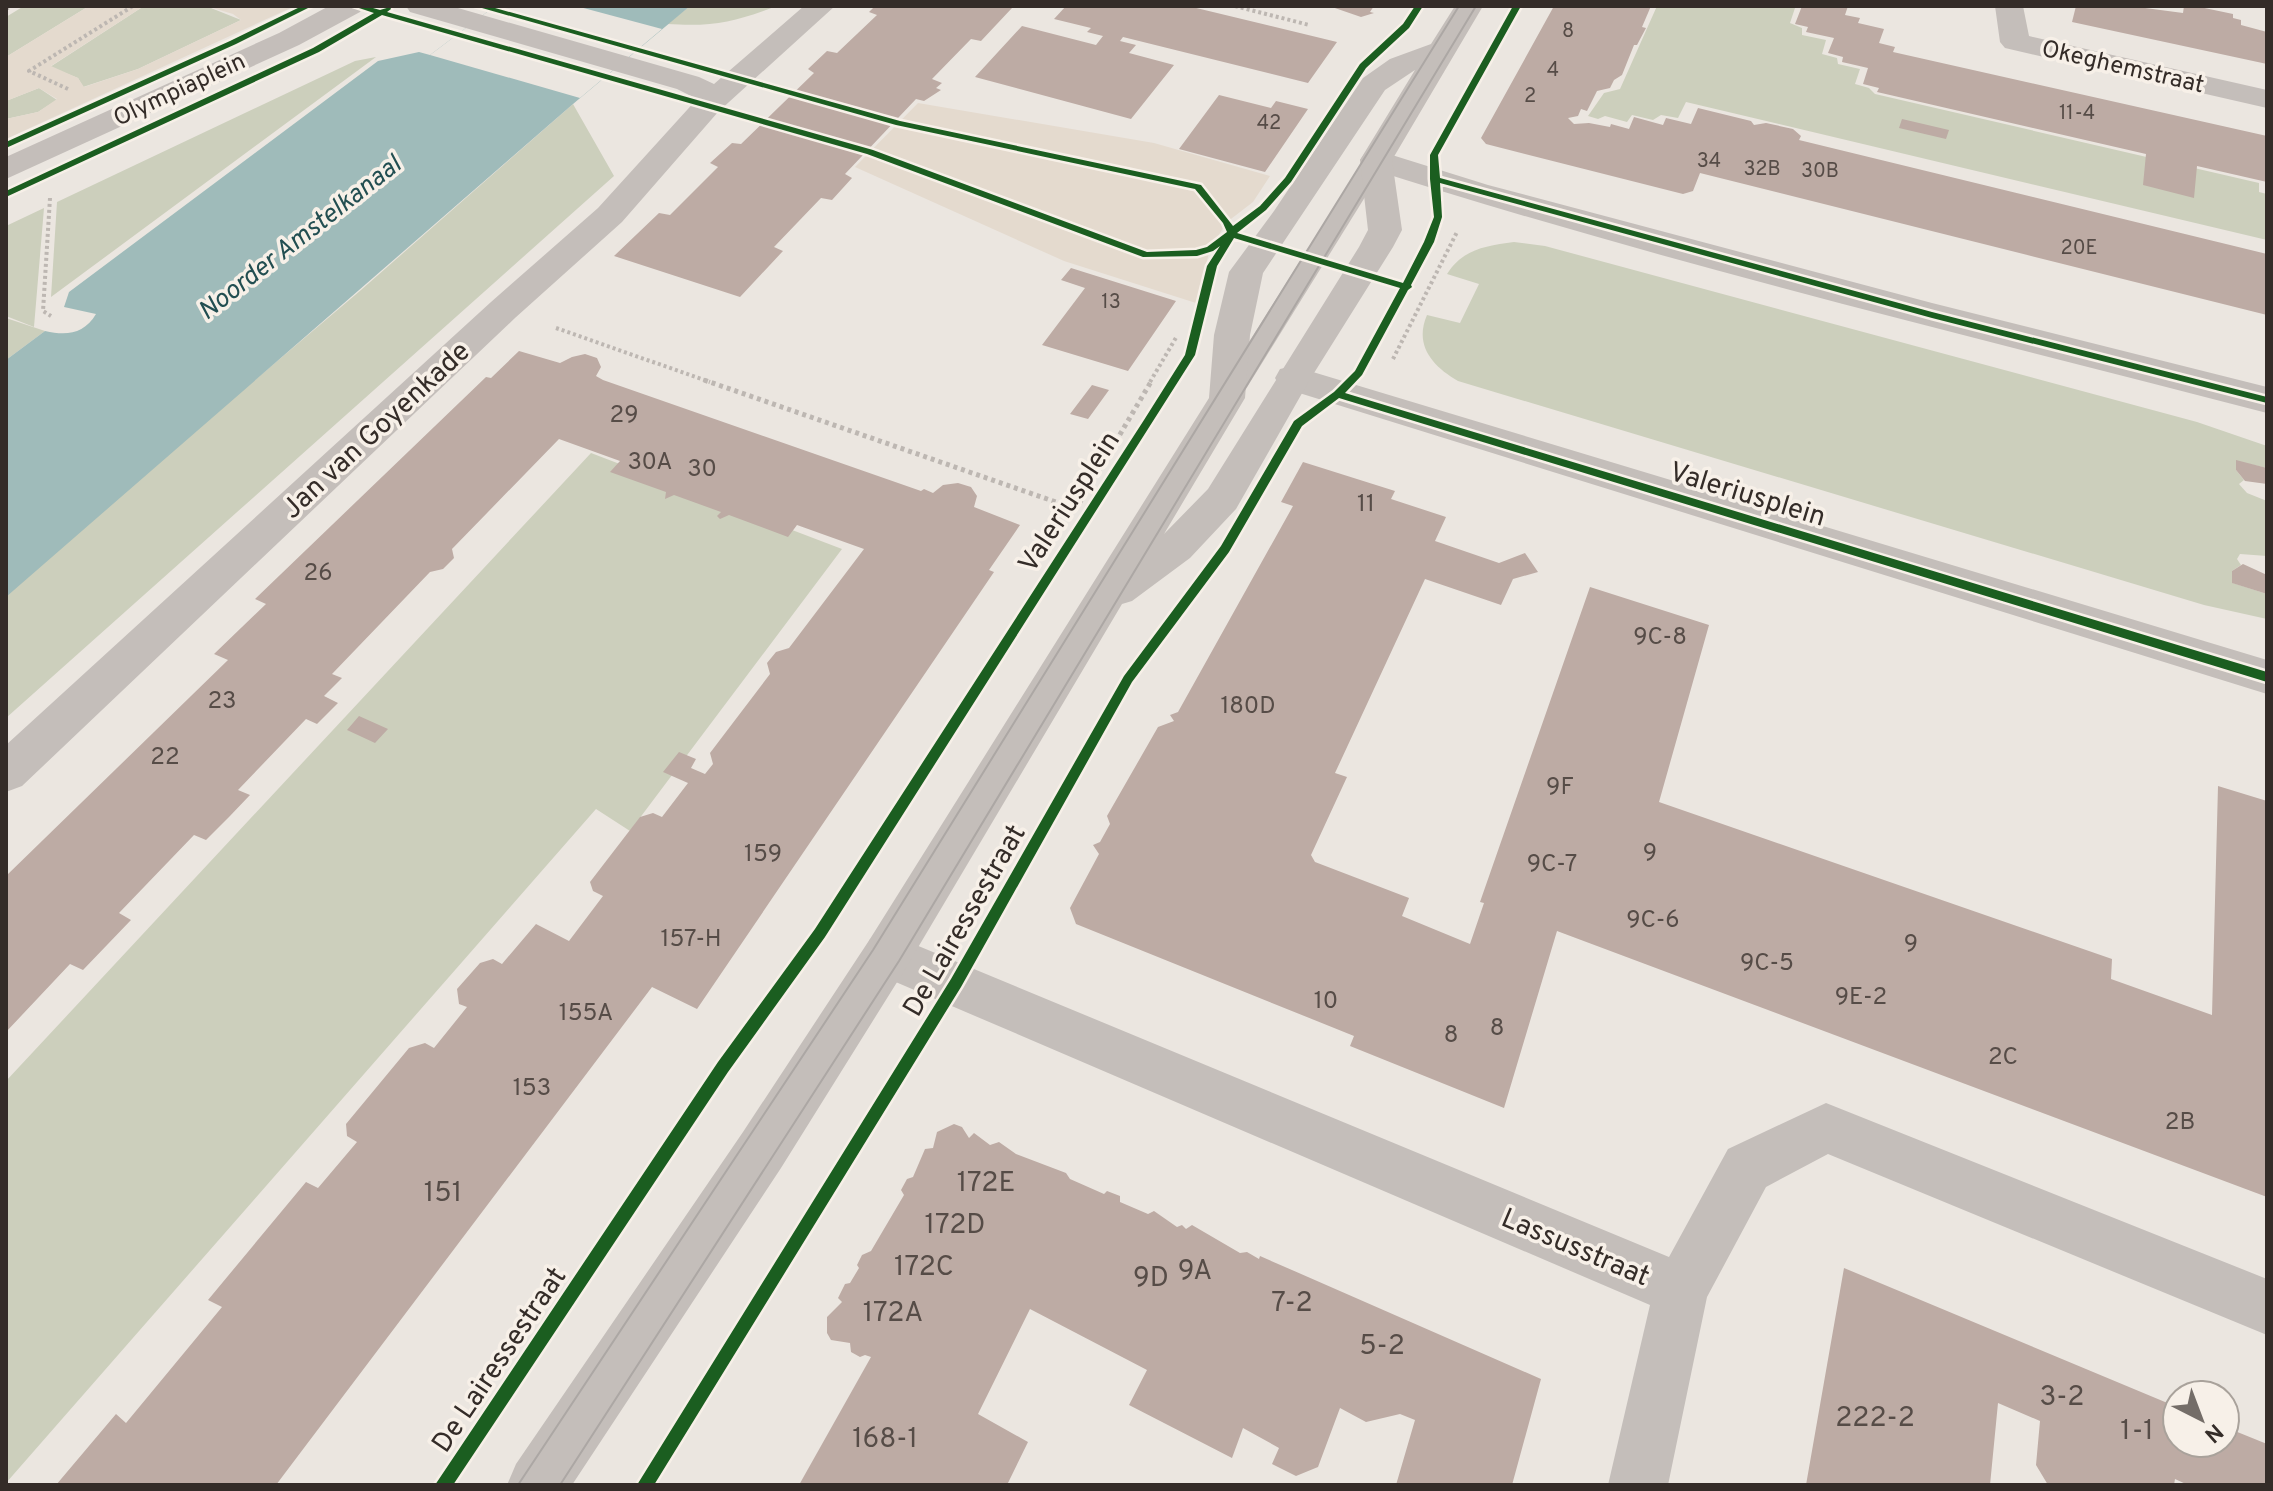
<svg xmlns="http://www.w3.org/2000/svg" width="2273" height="1491" font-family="Overpass,sans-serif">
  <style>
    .green { fill: #cccfbc }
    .plaza { fill: #e4dace }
    .water { fill: #9fbbba }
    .pier { fill: #ebe6e0 }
    .building { fill: #bdaba4 }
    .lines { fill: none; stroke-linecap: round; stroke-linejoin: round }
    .path-far1 { stroke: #bdb7b2; stroke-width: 4; stroke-dasharray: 3 3; stroke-linecap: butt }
    .path { stroke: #bdb7b2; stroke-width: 5; stroke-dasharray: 4 4; stroke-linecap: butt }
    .service { fill: #c4beba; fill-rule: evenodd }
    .minor { fill: #c4beba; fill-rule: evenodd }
    .tertiary { fill: #c4beba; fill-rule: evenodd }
    .tram { stroke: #aca7a4; stroke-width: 2 }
    .cycleway-casing { stroke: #f7f0e8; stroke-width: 5 }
    .cycleway { fill: #1b5e20; fill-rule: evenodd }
    .labels { text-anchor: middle; stroke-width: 7; stroke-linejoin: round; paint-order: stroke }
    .far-number-label { font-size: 20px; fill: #564c47 }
    .far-street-label { font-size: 24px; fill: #342c28; stroke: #f7f0e8 }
    .number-label { font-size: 24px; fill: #564c47 }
    .far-water-label { font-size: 26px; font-style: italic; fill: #224e51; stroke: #f7f0e8 }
    .street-label { font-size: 28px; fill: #342c28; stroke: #f7f0e8 }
    .near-number-label { font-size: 28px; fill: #564c47 }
  </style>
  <rect width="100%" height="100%" fill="#ebe6e0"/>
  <!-- green -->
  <path class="green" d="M24,6H89L6,57V17Z
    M144,6H206L241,20L138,69L83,87L78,78L50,67Z
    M690,6H777C734,22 714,27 667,24Z
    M1657,6L1795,8L1790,23L1802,28V35L1826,40L1822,54L1837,58L1838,64L1860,69L1855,84L1869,88L1875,94L2259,183V192L2267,194V240L1686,102L1678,118L1661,115L1653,120L1632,115L1627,122L1605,116L1598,119L1588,116L1604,93L1620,89Z
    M376,57L51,297L57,202L355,61Z
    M39,88L57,100L38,112L6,119V101Z
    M573,104L614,176L6,718V591L361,290Z
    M44,208L34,327L6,316V226Z
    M1514,242L1545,246L2197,422L2267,446V468L2236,461V470L2244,480L2239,484L2247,493L2267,501V556L2240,554L2237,559L2241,565L2232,571L2233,583L2267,594V619L2204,605L1458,381C1432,366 1414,345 1427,315L1460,323L1479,284L1447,274C1463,249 1485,246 1514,242Z
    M6,318L45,331L6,360Z
    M591,453L842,549L630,831L596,809L6,1483V1081Z"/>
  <!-- plaza -->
  <path class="plaza" d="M89,6H144L51,66L78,78L84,87L138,69L241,20L233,14L206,6H295L6,139V119L38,112L57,99L39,88L6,101V57Z
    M918,103L1154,143L1270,176L1253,202L1227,222L1210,249L1196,303L1064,261L855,167Z"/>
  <!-- water -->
  <path class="water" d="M495,6H690L573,104L6,597V360L45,331C67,336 84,334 96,314L64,307L69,292L378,61L419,52L430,55Z"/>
  <!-- pier -->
  <path class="pier" d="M495,6H576L662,29L580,98L430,55Z"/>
  <!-- building -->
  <path class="building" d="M875,6L1012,8L981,41L971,39L932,79L942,83L936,88L941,90L924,101L916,99L845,174L852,178L832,200L821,198L774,247L783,251L740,297L614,256L659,213L670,215L718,167L710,163L732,143L741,144L814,73L808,69L827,51L837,53L877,15L869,12Z
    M1066,6H1188L1337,42L1308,83L1123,37L1120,41L1136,45L1129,53L1174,65L1131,119L975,77L1022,26L1096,45L1103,36L1087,32L1091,28L1054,19Z
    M1329,6H1374L1370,12L1374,13L1361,17Z
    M1554,6H1651L1642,27L1646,28L1637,45H1634L1622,75L1614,80L1610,88L1597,91L1587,111L1581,109L1578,116L1568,118L1574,124L1589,123L1610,127L1611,124L1629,129L1634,117L1663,125L1666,118L1691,124L1698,108L1751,121L1754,125L1766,123L1793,129L1801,136L1799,140L2267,254V315L1700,173L1693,191L1683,194L1486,144L1481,138Z
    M1802,6H1848L1845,15L1860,18L1858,23L1884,29L1879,43L1895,47L1893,52L2267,136V182L2197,166L2194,198L2143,185L2146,154L1877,92L1879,88L1863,84L1868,68L1842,62L1843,57L1828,53L1834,38L1806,32L1808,27L1795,24Z
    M2076,6H2130L2183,13L2184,6H2195L2233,14V18L2241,20V25L2267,32V64L2072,22Z
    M1219,95L1271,108L1276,101L1308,109L1265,172L1179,149Z
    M1902,119L1949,130L1946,139L1899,128Z
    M1071,268L1176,301L1128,371L1042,345L1085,288L1061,280Z
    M519,351L560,363L572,357L585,354L597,358L601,367L596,376L603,380L921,491L924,489L933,493L943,485L958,483L971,487L977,496L974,507L1020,525L989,570L994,572L697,1009L652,987L276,1485H56L116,1414L126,1423L222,1307L208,1300L306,1182L318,1188L357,1142L347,1136L346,1124L409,1048L425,1043L434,1048L467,1007L459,1004L457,989L480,963L493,959L502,964L536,924L569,941L603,896L593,891L590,882L640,817L653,813L662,817L688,783L663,772L679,752L696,759L691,768L705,774L713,764L710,753L770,674L767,663L776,652L789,648L864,549L797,525L788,537L729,515L720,519L717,516L721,512L674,495L665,499L666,492L610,472L620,461L559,439L452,549L454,558L443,569L430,572L332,674L342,678L324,696L338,703L317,724L306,719L238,790L250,795L229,817L206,840L194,835L119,913L131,920L83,970L70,964L6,1032V876L228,660L214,654L266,604L255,599L486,377L491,378Z
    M1092,385L1109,390L1088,419L1070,414Z
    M2236,460L2267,468V484L2245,481L2236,470Z
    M1303,462L1395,491L1391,499L1446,517L1435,541L1499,563L1525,553L1538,572L1513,579L1501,605L1425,579L1335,773L1347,777L1311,855L1315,862L1409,898L1402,916L1470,944L1484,903L1480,902L1590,587L1709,625L1659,802L2112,959L2111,979L2212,1015L2218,786L2267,801V1197L1557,931L1504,1108L1350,1046L1354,1036L1076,924L1070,908L1099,854L1093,845L1100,842L1110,824L1107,816L1158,727L1174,721L1170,715L1178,712L1293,506L1281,502Z
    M2243,564L2267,575V594L2232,583V571Z
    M359,716L388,729L375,743L347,730Z
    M954,1124L962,1127L969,1138L974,1133L990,1145L999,1142L1016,1154L1066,1173L1070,1179L1104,1194L1107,1191L1120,1196V1202L1148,1214L1154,1211L1177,1227L1182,1225L1186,1229L1192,1225L1240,1253L1247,1252L1259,1259L1260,1256L1541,1379L1512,1485H1396L1415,1420L1400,1414L1366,1422L1340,1408L1318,1467L1296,1476L1272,1464L1279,1448L1243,1428L1232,1458L1129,1405L1147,1370L1030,1309L978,1414L1028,1442L1007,1485H799L871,1357L865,1355L860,1357L851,1352L850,1343L831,1340L827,1333V1317L842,1302L838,1298L845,1284L850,1283L859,1268L857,1265L862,1255L871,1251L904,1195L901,1190L907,1179L913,1177L925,1149L933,1148L937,1132Z
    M1844,1268L2177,1407V1443H2225V1427L2267,1444V1485H2188L2175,1479L2174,1485H2048L2036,1465L2040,1421L1998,1403L1990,1485H1806Z"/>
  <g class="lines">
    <!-- path-far1 -->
    <path class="path-far1" d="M1235,6L1309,25
      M6,9L11,6
      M68,89L29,71L133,6
      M50,198L43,311L51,316
      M556,328L710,382
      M1393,359L1457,232
      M1150,382L1177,336"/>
    <!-- path -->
    <path class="path" d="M704,380L1076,509L1152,380"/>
    <!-- service -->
    <path class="service" d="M1376,153L1384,155L1388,160L1236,405L1227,407L1218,405L1214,398L1218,391L1364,160L1368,155Z"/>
    <!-- minor -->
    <path class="minor" d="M406,6H451L699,77L714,84L804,6H835L718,112L622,222L515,318L22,786L6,792V745L491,302L598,208L697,99L677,89L410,12Z
      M1995,6H2023L2029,36L2267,90V108L2005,48L2000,42Z
      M1376,150L1488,185L1932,303L2267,387V413C1966,335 1661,262 1365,167L1360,160L1365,153Z
      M1293,366L2267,660V694L1280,387L1275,378L1280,369Z
      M887,933L1669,1257L1728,1149L1826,1103L2267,1279V1335L1828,1154L1766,1187L1707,1297L1668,1485H1608L1650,1305L870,971L863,955L870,939Z"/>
    <!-- tertiary -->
    <path class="tertiary" d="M329,6H364L360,12L299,45L6,179V157L279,33Z
      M1455,6H1483L1392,160L1402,230L1393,247L1309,381L1236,509L1190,558L1132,601L1122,604L904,971L781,1168L572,1485H507L516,1464L743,1132L870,939L1209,398L1214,335L1229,272L1274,211L1363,78L1390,59L1431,44ZM1415,70L1360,160L1368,230L1359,247L1208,489L1164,534L1245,398L1250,335L1263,273L1385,90Z"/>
    <!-- tram -->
    <path class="tram" d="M518,1485L873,950L1459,6
      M560,1485L899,961L1476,6"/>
    <defs>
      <path id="cycleway" d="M302,6H312L236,44L6,148V142L230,41Z
        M353,6H366L380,10L390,7L391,9L387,12L873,150L1147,252L1196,250L1207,247L1227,232L1223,223L1195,189L896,125L475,6H488L900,121L1201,185L1233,226L1260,206L1285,178L1360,64L1403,24L1415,6H1423L1409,28L1366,68L1291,182L1266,210L1237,233L1403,283L1424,242L1434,217L1430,179V155L1513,6H1521L1438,155L1440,178L1932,312L2267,397V403L1932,318L1440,183L1442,217L1434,242L1411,285L1412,287L1408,290L1362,375L1345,393L2267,672V682L1339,398L1302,426L1229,552L1132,682L961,987L654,1485H637L951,979L1124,676L1221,546L1294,421L1334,392L1355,371L1400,288L1234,238L1217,266L1195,355L825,937L728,1072L453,1485H435L718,1062L815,929L1144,420L1185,355L1207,266L1220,246L1213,251L1197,256L1143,257L867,154L382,15L319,52L6,197V191L313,48L374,13Z"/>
    </defs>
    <!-- cycleway casing -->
    <use href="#cycleway" class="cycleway-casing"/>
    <!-- cycleway -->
    <use href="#cycleway" class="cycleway"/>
  </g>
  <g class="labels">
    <!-- far-number labels -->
    <g class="far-number-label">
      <text x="1568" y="37">8</text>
      <text x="1553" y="76">4</text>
      <text x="1530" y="102">2</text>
      <text x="2077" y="119">11-4</text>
      <text x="1269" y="129">42</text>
      <text x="1709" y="167">34</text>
      <text x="1762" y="175">32B</text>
      <text x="1820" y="177">30B</text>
      <text x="2079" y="254">20E</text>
      <text x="1111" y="308">13</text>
    </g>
    <!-- far-street labels -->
    <g class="far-street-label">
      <text transform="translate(2123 66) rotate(13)" y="8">Okeghemstraat</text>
      <text transform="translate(179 89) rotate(-25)" y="8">Olympiaplein</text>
    </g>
    <!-- number labels -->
    <g class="number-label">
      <text x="624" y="422">29</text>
      <text x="650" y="469">30A</text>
      <text x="702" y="476">30</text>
      <text x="1366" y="511">11</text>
      <text x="318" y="580">26</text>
      <text x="1660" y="644">9C-8</text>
      <text x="222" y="708">23</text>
      <text x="1248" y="713">180D</text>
      <text x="165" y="764">22</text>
      <text x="1560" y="794">9F</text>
      <text x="1650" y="860">9</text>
      <text x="763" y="861">159</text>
      <text x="1552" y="871">9C-7</text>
      <text x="1653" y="927">9C-6</text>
      <text x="691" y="946">157-H</text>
      <text x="1911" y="951">9</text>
      <text x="1767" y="970">9C-5</text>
      <text x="1861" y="1004">9E-2</text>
      <text x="1326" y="1008">10</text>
      <text x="586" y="1020">155A</text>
      <text x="1497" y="1035">8</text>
      <text x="1451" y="1042">8</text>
      <text x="2003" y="1064">2C</text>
      <text x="532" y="1095">153</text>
      <text x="2180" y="1129">2B</text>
    </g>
    <!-- far-water labels -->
    <g class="far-water-label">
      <text transform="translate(299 237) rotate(-38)" y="9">Noorder Amstelkanaal</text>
    </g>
    <!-- street labels -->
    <g class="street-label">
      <text transform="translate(375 429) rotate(-43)" y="10">Jan van Goyenkade</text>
      <text transform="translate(1748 493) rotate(17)" y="10">Valeriusplein</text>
      <text transform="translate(1068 501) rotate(-57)" y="10">Valeriusplein</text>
      <text transform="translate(963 920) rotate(-60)" y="10">De Lairessestraat</text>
      <text transform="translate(1576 1246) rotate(23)" y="10">Lassusstraat</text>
      <text transform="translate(498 1359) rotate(-56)" y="10">De Lairessestraat</text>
    </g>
    <!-- near-number labels -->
    <g class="near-number-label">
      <text x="986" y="1191">172E</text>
      <text x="443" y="1201">151</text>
      <text x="955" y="1233">172D</text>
      <text x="924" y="1275">172C</text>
      <text x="1195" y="1279">9A</text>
      <text x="1151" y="1286">9D</text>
      <text x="1292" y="1311">7-2</text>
      <text x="893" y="1321">172A</text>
      <text x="1382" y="1354">5-2</text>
      <text x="2062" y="1405">3-2</text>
      <text x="1875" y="1426">222-2</text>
      <text x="2137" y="1439">1-1</text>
      <text x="885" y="1447">168-1</text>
    </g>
  </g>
  <!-- border -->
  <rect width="2273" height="1491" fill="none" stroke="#342c28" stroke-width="16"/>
  <!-- north arrow -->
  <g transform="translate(2201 1419) rotate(138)"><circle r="38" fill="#f7f0e8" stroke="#a9a29b" stroke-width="2"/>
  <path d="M0-6L14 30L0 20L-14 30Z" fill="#746d68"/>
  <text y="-12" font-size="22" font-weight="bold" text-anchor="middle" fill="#342c28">N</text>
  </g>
</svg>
